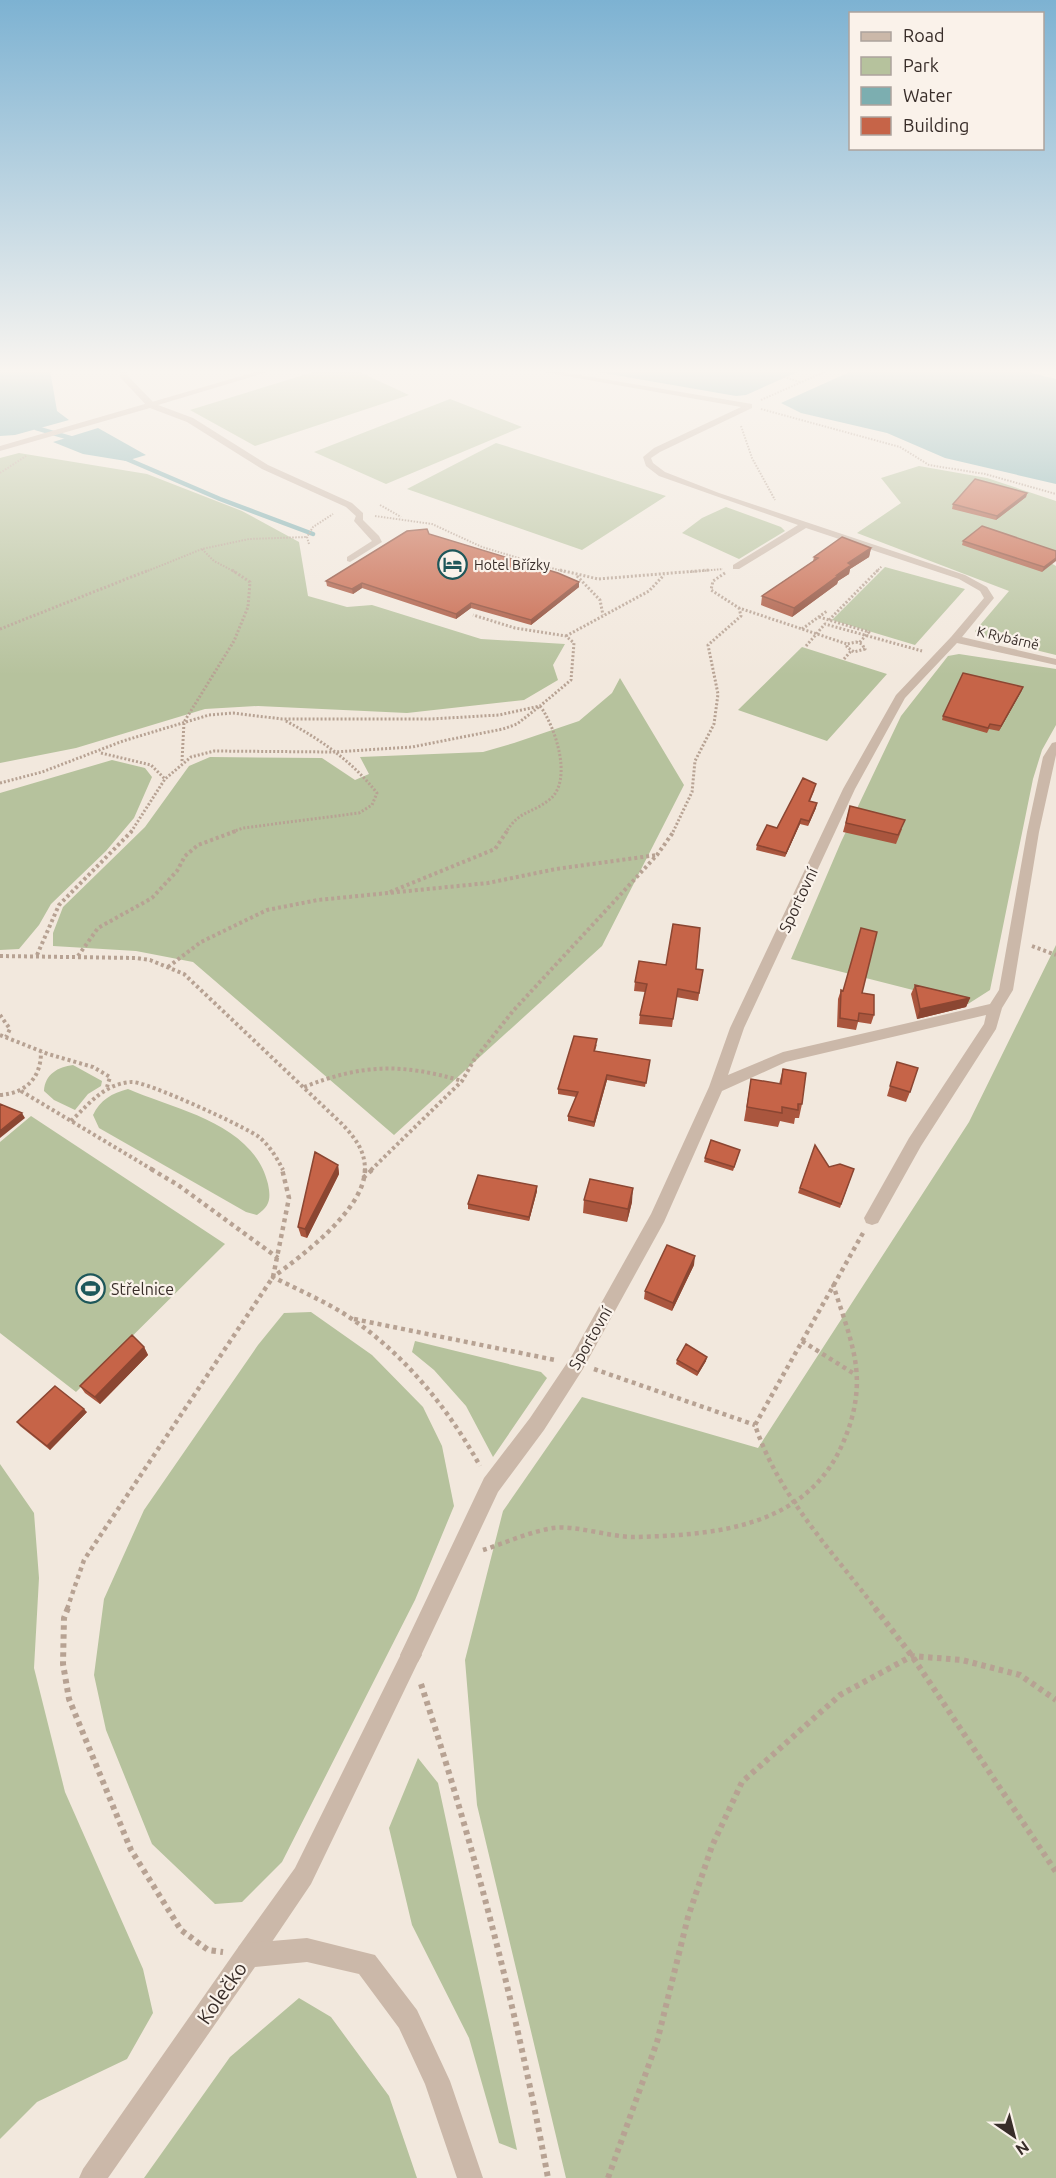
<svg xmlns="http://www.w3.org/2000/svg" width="1056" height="2178" font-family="Ubuntu,sans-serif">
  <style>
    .green { fill: #b6c29d }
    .water { fill: #7caeb0 }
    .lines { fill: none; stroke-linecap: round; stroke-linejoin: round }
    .stream { stroke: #7caeb0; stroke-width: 4.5 }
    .path-far4 { stroke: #b7a293; stroke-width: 2; stroke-dasharray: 1.5 1.5; stroke-linecap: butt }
    .path-far3 { stroke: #b7a293; stroke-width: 3; stroke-dasharray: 2 2; stroke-linecap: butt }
    .path-far2 { stroke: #b7a293; stroke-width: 4; stroke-dasharray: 3 3; stroke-linecap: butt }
    .path-far1 { stroke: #b7a293; stroke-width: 4.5; stroke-dasharray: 4 4; stroke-linecap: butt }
    .path { stroke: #b7a293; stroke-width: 6; stroke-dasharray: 4.5 4.5; stroke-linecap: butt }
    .service { fill: #cbb8a9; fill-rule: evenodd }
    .minor { fill: #cbb8a9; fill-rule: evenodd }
    .wall { fill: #aa563e }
    .shaded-wall { fill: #8b4632 }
    .building { fill: #c66448; stroke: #8b4632; stroke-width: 1.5 }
    .labels { text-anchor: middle; stroke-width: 4.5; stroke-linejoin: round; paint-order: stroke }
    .far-poi-label { font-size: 14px; fill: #382d29; stroke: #faf2ea; text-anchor: start }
    .far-street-label { font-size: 14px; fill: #382d29; stroke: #faf2ea }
    .street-label { font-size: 16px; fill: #382d29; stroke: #faf2ea }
    .poi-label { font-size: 16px; fill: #382d29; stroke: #faf2ea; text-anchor: start }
    .near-street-label { font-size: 20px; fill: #382d29; stroke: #faf2ea }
  </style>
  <rect width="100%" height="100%" fill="#f2e8dd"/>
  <!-- green -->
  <path class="green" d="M320,370H355L409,395L255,446L190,410Z
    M450,399L522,427L386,484L314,452Z
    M496,443L666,496L582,550L407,489Z
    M19,453L147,474L242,511L299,542L308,596L347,607L372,605L481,639L565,644L553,665L558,680L524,700L407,713L258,706L205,709L76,748L0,763V458Z
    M919,466L987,478L1056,501V556L1049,562L1056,566V655L979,636L975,631L1009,591L857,533L901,503L881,478Z
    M726,507L781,527L785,531L739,559L682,533L702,518Z
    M885,567L965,589L915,645L832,620Z
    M802,647L887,674L827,741L738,710Z
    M959,654L1056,669V725L1042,750L1033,779L990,990L968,1004L791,959L841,842L901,716L948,656Z
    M620,678L684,785L602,946L394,1135L193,962L136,951L53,946V933L63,907L145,827L189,766L210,757L322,758L355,780L369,774L360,757L483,752L514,743L579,721L612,693Z
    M112,760L145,768L152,777L134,818L106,851L51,904L39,925L19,949L0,950V793Z
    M1056,945V2178H566L477,1805L465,1660L503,1511L582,1397L758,1448L969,1122Z
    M73,1065L102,1081L101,1086L88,1094L75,1110L54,1100L44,1091C45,1074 58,1067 73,1065Z
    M128,1089C177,1110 254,1124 268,1184C271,1199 270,1206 257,1215L246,1212L99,1128L93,1115C100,1100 112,1093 128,1089Z
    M31,1116L225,1244L76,1392L0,1333V1142Z
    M311,1312L372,1355L423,1407L442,1446L454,1506L415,1600L282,1862L242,1902L215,1904L152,1844L106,1730L94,1675L104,1599L144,1510L258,1345L284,1313Z
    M415,1341L541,1372L547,1378L493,1457L466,1406L434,1370L412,1352Z
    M0,1464L34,1513L39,1578L34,1668L65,1792L143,1969L153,2013L127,2059L37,2102L0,2139Z
    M418,1758L438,1783L517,2150L499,2143L469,2038L412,1925L389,1828Z
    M299,1998L331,2017L389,2096L417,2178H144L230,2057Z"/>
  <!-- water -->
  <path class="water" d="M0,370H50L57,411L69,420L15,435L0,436Z
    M586,370H802L746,395L736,396Z
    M854,370H1020L1056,379V484L945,458L887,433L801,413L781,403Z
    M98,428L146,455L126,461L83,454L53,442Z"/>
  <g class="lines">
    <!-- stream -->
    <path class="stream" d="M33,424L36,428L77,440
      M122,457L220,499L313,534"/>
    <!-- path-far4 -->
    <path class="path-far4" d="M781,376L800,382
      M761,400L829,370
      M761,409L900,447L929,465L985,474L1056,494
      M741,426L752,458L775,500
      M0,473L26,456
      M380,505L401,517
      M375,516L432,524L482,547L565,572
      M309,544L307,537L313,527L333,514
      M145,572L202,549
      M235,572L214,561L202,549L249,539L307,537
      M690,572L723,569
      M876,572L882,566"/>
    <!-- path-far3 -->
    <path class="path-far3" d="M560,570L598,579L709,570
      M725,573L713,581L711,590L739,608L847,644
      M577,576L600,600L603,615
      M819,617L869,632L859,643
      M829,620L878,570
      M0,629L149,570
      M802,629L827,611
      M566,636L649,591L664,575
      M856,642L862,644L865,649L854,652L847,647V644Z
      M806,646L825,624L922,651
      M844,659L851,651
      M101,753L151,765L165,779
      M182,761L184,722L234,641L248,607L250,582L232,570
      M0,783L42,772L123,741L209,715L233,713L282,719H431L499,715L540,706L571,680L574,643L566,636L515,628L473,615
      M131,832L165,779L191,757L214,751L334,752L412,747L503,729L517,724L540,706C555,726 574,781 549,800C531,814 520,810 506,832
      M232,832L243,828L359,813L372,805L377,793C352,761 320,739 284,720
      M673,832L692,792L695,761L714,724L718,694L708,645L741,616L739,608"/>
    <!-- path-far2 -->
    <path class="path-far2" d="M390,892L495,849L507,831
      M1032,946L1056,955
      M37,955L59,905L132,831
      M0,956L136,958L150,960L184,974L342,1124C355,1138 365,1150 365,1170
      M78,956L98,928L152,898L177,871L185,856L198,845L236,831
      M168,967L201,942L267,910L318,900L488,883L556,869L657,855
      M0,1015L10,1029L6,1037
      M0,1035L48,1054L93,1067L110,1077L107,1087
      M304,1087C363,1064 401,1063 462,1081
      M21,1091L153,1170
      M0,1095C26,1093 41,1078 41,1052
      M71,1121C90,1103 104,1084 131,1082C144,1080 246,1127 259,1137C269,1145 277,1158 283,1170
      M371,1170L462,1081L474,1060L513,1011L657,855L674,831"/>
    <!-- path-far1 -->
    <path class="path-far1" d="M151,1169L178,1185L278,1258
      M365,1169C365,1209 303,1255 273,1277C296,1289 320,1299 343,1313C401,1350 447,1406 480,1466
      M363,1178L373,1169
      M863,1233L755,1425C778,1495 832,1551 876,1609
      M354,1319L555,1360
      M802,1341L856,1375
      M594,1369L755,1425
      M483,1550C505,1543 529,1532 553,1528C576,1525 609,1537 634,1537C718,1535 810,1527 845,1438C854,1416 859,1392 856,1367C853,1340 841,1311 833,1284
      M67,1609L84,1560L273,1277L289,1198L282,1169"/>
    <!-- path -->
    <path class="path" d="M68,1608L64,1618L63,1664L69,1699L131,1850L181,1930L208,1950L223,1952
      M875,1608L912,1656L1056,1872
      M421,1684C474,1846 517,2010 548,2178
      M608,2178L657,2042L688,1917L712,1846L742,1782L840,1695L912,1656L962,1660L1020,1675L1056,1700"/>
    <!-- service -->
    <path class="service" d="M119,370H127V375L155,404V408H149L120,377Z
      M357,513H363V520L379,536L382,542L350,562L347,561V557L372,541L354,521Z
      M411,1644L418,1648L422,1655L418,1662L311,1884L257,1964L248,1967L239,1964L236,1955L239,1946L295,1868L404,1648Z"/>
    <!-- minor -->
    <path class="minor" d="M262,370H274L158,405L193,418L268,465L352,503L363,513V517H357L346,507L262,469L187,422L150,408L0,451V446Z
      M532,370H550L752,404V408L660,452L651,458L653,463L665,472L719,493L965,575L987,587L994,598L962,637L1056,659V665L957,643L905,698L855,789L744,1028L728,1075L783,1052L990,1004L999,990L1027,832L1043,757L1052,743L1056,742V755L1039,832L1013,990L1002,1008L996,1029L921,1146L878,1223L872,1225L866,1223L864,1218L909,1138L984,1024L986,1015L786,1062L722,1091L664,1222L583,1369L544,1430L498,1492L418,1662L411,1666L404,1662L400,1655L484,1478L530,1418L571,1357L651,1214L709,1087L730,1028L843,789L896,695L951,637L984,598L980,591L959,579L806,528L739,569H733V565L798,525L659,476L646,466L643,457L654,448L741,407Z
      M307,1938L375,1955L417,2010L450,2081L483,2178H457L425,2084L399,2028L359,1974L307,1962L255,1967L108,2178H79L83,2169L239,1946L248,1943Z"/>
  </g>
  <!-- wall -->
  <path class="wall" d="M1027,493L1026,497L996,520L952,509L953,504Z
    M429,534L579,587L531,625L471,608L456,619L362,588L353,594L327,586L326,581Z
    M963,541L1056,551L1042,572L962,545Z
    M871,548L869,557L850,569L849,574L838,581L837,584L792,617L761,605L762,596L813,561L814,557Z
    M1023,687L1021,692L999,731L989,729L987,733L942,720L943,716Z
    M815,789L810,801L816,808L808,826L800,824L785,857L756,850L757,845L777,828Z
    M850,806L902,829L896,844L843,832Z
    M696,969L703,970L698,1001L676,997L672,1027L639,1024L640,1015L645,992L634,991L635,982Z
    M915,985L970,998L966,1007L917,1019L911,994Z
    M841,990L862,993L874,1015L871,1024L858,1022L856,1030L837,1027L838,999Z
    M597,1044L595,1051L650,1060L645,1087L607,1080L594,1127L568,1121V1116L576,1097L558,1094V1089Z
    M897,1062L910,1092L906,1102L887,1096Z
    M783,1069L802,1104L799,1118H795L794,1124L780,1121L778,1127L744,1121L751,1079L779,1084Z
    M815,1145L829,1167L854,1169L840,1208L798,1193Z
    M740,1150L733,1171L704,1162L705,1158Z
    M338,1165L339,1174L307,1238L301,1236L298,1227Z
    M537,1191L529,1221L468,1209V1204Z
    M584,1200L632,1202L627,1222L583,1213Z
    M694,1265L672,1311L644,1299L645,1291Z
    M144,1347L148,1355L100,1404L85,1393L80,1386Z
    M677,1360L706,1361L697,1376L676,1364Z
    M87,1412L50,1450L20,1426L17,1422Z"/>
  <!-- shaded-wall -->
  <path class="shaded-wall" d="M1027,493L1026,497L996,520L997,516Z
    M871,548L869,557L850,569L849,574L838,581L837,584L792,617L794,608L837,575L848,563Z
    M1056,558V561L1042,572L1044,567Z
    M579,582V587L531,625V620Z
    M362,583V588L353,594L352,589Z
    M471,603V608L456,619V614Z
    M1023,687L1021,692L999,731L1001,726Z
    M817,803L816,808L808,826L809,821Z
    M801,819L800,824L785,857L786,853Z
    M970,998L966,1007L917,1019L920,1009Z
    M607,1075V1080L594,1127V1122Z
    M22,1113L25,1118L0,1138V1131Z
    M338,1165L339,1174L307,1238L305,1229Z
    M537,1186V1191L529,1221V1217Z
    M633,1188L632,1202L627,1222L628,1209Z
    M695,1256L694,1265L672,1311L673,1303Z
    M144,1347L148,1355L100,1404L95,1397Z
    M707,1357L706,1361L697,1376L698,1372Z
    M84,1409L87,1412L50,1450L47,1446Z"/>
  <!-- building -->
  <path class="building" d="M975,479L1027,493L997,516L953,504Z
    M982,526L1056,551V558L1044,567L963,541Z
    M427,529L429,534L558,573L579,582L531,620L471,603L456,614L362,583L352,589L326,581L407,531Z
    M842,537L871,548L848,563L851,565L837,575H839L794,608L762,596L818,558L814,557Z
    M963,673L1023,687L1001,726L990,724L988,728L943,716Z
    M803,778L816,784L809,801L817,803L809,821L801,819L786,853L757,845L767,825L777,828Z
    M850,806L905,820L898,835L846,823Z
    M673,924L700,928L696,969L703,970L699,993L678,989L673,1019L640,1015L647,984L635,982L639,961L666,965Z
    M861,928L877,932L862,993L874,995V1015L859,1013L858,1021L840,1018L841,990L843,991Z
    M915,985L970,998L920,1009Z
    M574,1036L597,1039L594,1051L650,1060L646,1083L607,1075L594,1122L568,1116L578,1092L558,1089Z
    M897,1062L918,1068L910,1092L890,1086Z
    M783,1069L806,1073L802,1104H798V1110L782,1107V1113L747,1107L751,1079L781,1084Z
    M0,1104L22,1113L0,1131Z
    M711,1140L740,1150L734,1167L705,1158Z
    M815,1145L829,1167L840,1164L854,1169L841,1204L800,1188Z
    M315,1152L338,1165L305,1229L298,1227Z
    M478,1175L537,1186L529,1217L468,1204Z
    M590,1179L633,1188L628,1209L584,1200Z
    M667,1245L695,1256L673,1303L645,1291Z
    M132,1335L144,1347L95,1397L80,1386Z
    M686,1344L707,1357L698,1372L677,1360Z
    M55,1386L84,1409L47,1446L17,1422Z"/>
  <!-- sky -->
  <linearGradient id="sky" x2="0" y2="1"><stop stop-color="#7db2d2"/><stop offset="0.55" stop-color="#f9f5f0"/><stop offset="1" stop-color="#f9f5f0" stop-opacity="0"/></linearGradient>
  <rect width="1056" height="675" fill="url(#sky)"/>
  <!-- icons -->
  <defs>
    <symbol id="hotel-ring" viewBox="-11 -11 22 22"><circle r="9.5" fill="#faf2ea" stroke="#1e575a" stroke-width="1.5"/><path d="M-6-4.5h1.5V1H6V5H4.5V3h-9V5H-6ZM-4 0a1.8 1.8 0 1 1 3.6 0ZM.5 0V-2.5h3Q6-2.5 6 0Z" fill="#1e575a"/></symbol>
    <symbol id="stadium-ring" viewBox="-11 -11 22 22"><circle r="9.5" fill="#faf2ea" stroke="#1e575a" stroke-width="1.5"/><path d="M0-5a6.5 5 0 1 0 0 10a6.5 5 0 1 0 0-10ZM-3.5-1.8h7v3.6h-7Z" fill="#1e575a"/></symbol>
  </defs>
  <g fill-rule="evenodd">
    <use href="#hotel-ring" x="436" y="548" width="33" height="33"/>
    <use href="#stadium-ring" x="74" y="1272" width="33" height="33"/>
  </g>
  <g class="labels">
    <!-- far-poi labels -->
    <g class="far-poi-label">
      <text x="474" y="570">Hotel Břízky</text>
    </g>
    <!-- far-street labels -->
    <g class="far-street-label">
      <text transform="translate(1008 638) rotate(13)" y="5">K Rybárně</text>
    </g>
    <!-- street labels -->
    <g class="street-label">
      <text transform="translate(798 900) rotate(-65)" y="6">Sportovní</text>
      <text transform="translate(590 1338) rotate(-60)" y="6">Sportovní</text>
    </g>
    <!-- poi labels -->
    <g class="poi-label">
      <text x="111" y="1295">Střelnice</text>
    </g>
    <!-- near-street labels -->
    <g class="near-street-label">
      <text transform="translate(222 1993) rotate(-55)" y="7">Kolečko</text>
    </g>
  </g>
  <!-- legend -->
  <rect x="849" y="12" width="195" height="138" fill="#faf2ea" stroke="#aca39d" stroke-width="1.5"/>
  <rect x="861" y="32" width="30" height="9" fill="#cbb8a9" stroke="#aca39d" stroke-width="1.5"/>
  <text x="903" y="42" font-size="18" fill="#382d29">Road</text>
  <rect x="861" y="57" width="30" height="18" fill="#b6c29d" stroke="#aca39d" stroke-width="1.5"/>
  <text x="903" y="72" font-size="18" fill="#382d29">Park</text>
  <rect x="861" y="87" width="30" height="18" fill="#7caeb0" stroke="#aca39d" stroke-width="1.5"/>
  <text x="903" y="102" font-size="18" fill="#382d29">Water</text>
  <rect x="861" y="117" width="30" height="18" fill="#c66448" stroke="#aca39d" stroke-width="1.5"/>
  <text x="903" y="132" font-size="18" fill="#382d29">Building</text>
  <!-- north arrow -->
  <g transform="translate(1014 2136) rotate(145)" stroke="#faf2ea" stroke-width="4.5" paint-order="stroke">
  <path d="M0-4.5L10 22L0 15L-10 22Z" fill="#382d29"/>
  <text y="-9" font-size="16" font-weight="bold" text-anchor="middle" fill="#382d29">N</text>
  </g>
</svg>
